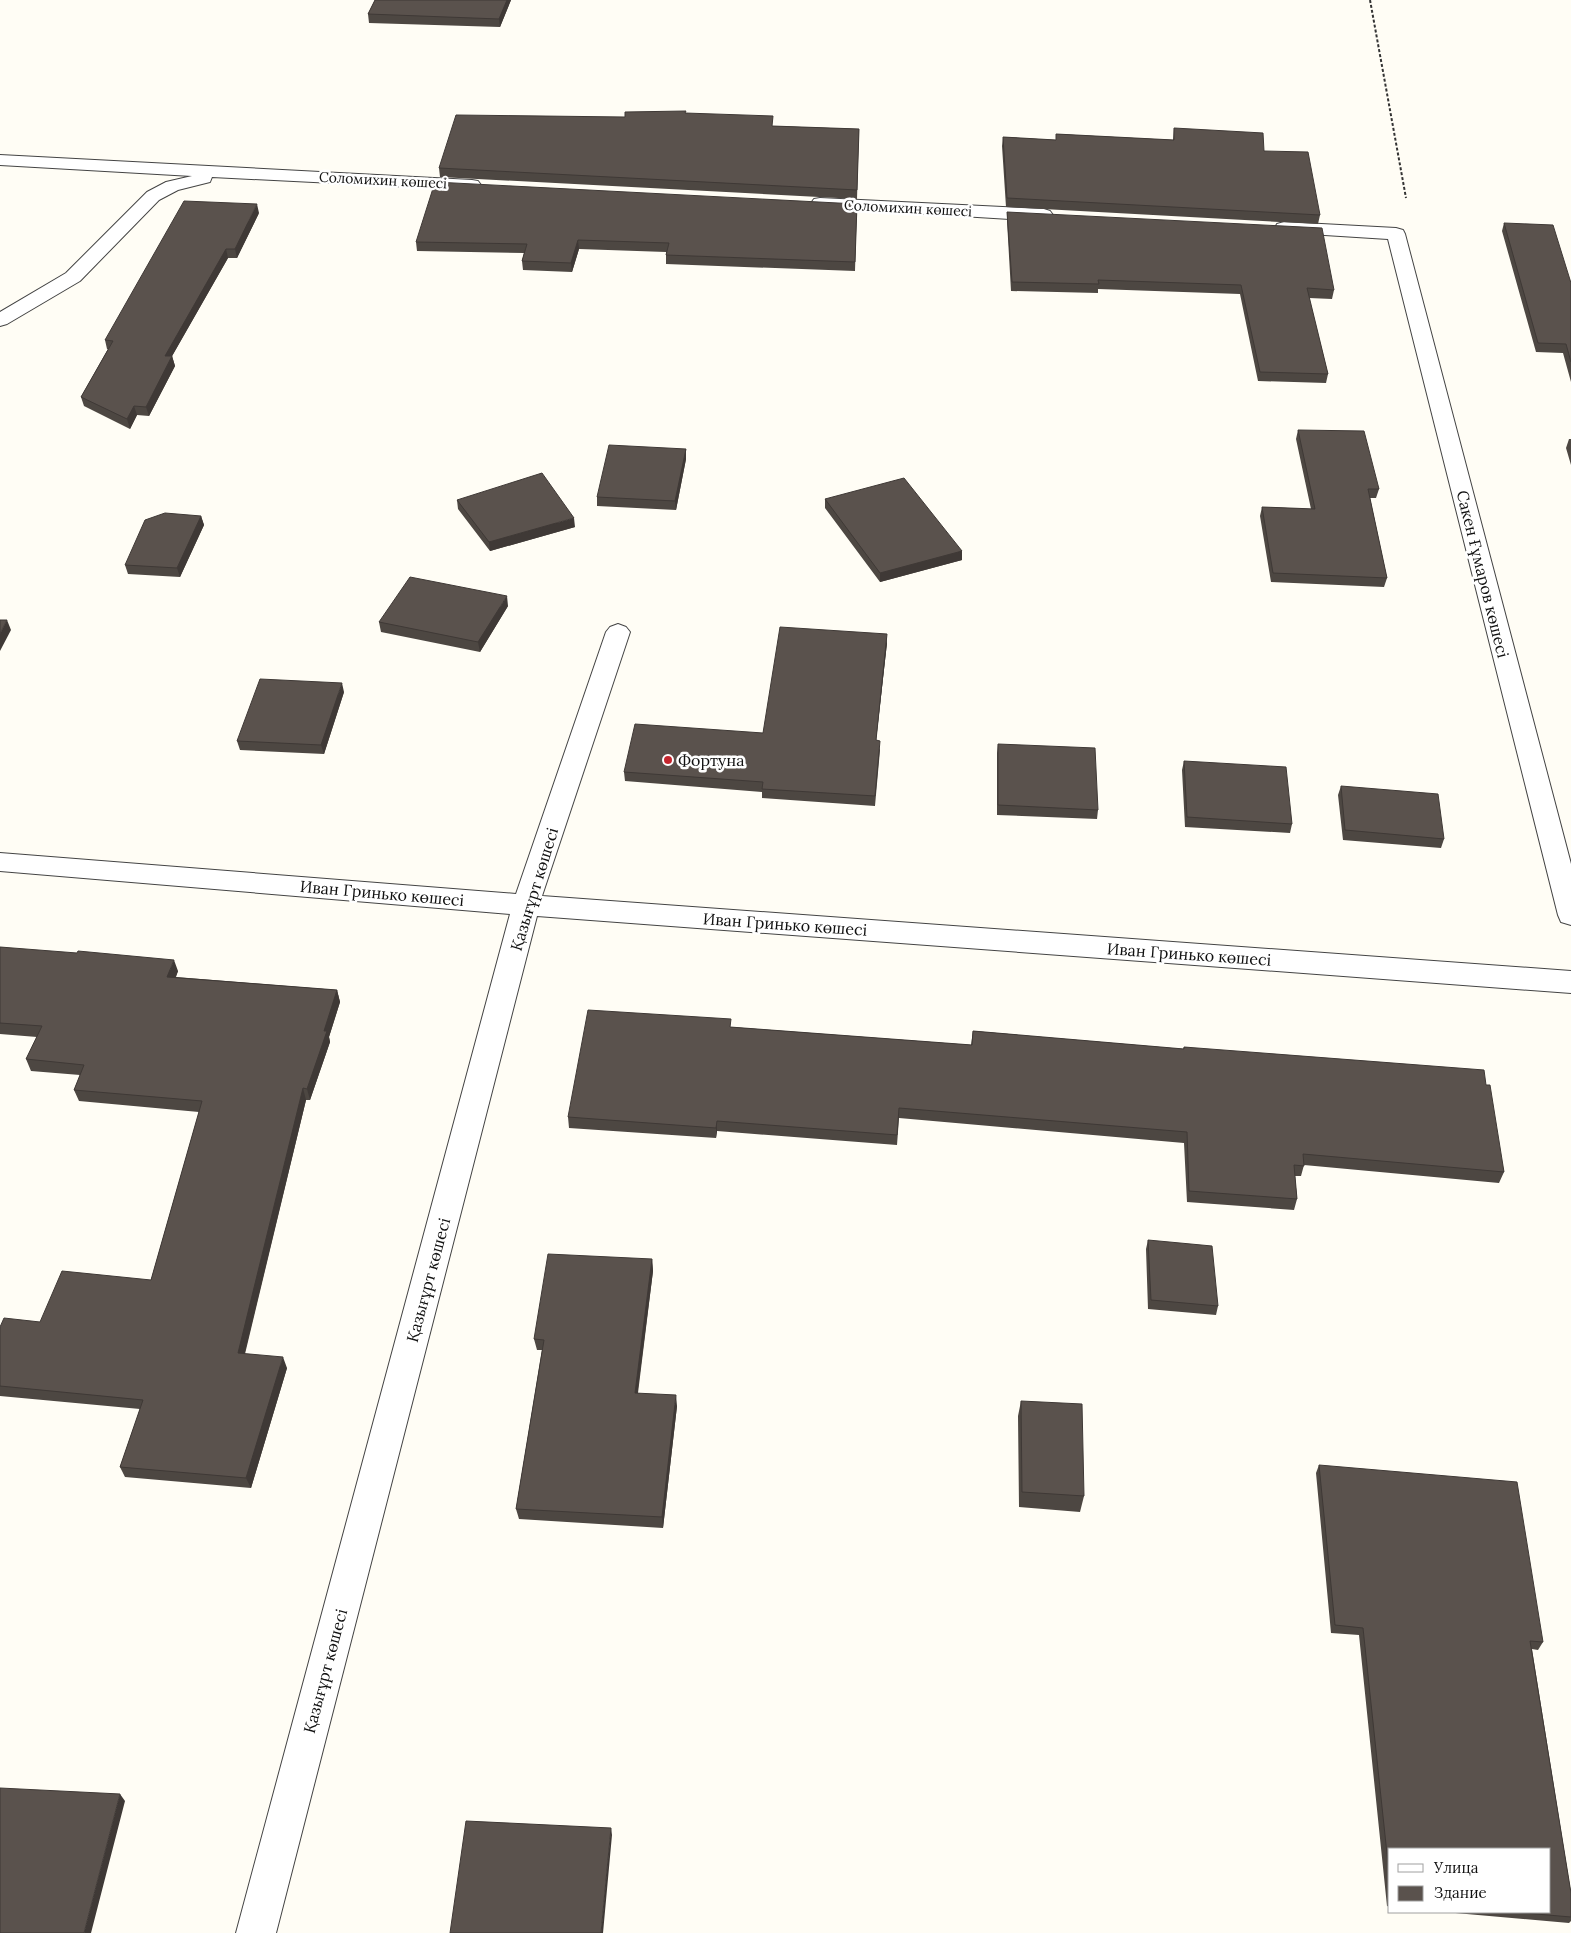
<svg xmlns="http://www.w3.org/2000/svg" width="1571" height="1933" font-family="Lora,serif">
  <style>
    .lines { fill: none; stroke-linecap: round; stroke-linejoin: round }
    .minor-casing { stroke: #444; stroke-width: 2 }
    .path { stroke: #333; stroke-width: 2; stroke-dasharray: 3 2; stroke-linecap: butt }
    .minor { fill: #fff; fill-rule: evenodd }
    .wall { fill: #4d4742 }
    .shaded-wall { fill: #3f3936 }
    .building { fill: #5a524d; stroke: #3f3936 }
    .poi-dot { fill: #c4262e; stroke: #fff; stroke-width: 2 }
    .labels { text-anchor: middle; stroke-width: 5; stroke-linejoin: round; paint-order: stroke }
    .far-street-label { font-size: 14px; fill: #111; stroke: #fff }
    .street-label { font-size: 16px; fill: #111; stroke: #fff }
    .poi-label { font-size: 16px; fill: #111; stroke: #fff; text-anchor: start }
  </style>
  <rect width="100%" height="100%" fill="#fffdf5"/>
  <g class="lines">
    <defs>
      <path id="minor" d="M0,155L472,180L478,181L481,185L478,189L472,190L212,177L210,182L178,190L159,200L80,281L7,324L0,326V312L66,273L147,192L166,182L192,176L0,165Z
        M820,198L1044,209L1050,211L1053,215L1050,219L1044,221L814,207L811,203L814,199Z
        M1284,222L1396,228L1403,230L1405,234L1571,864V925L1561,922L1558,915L1388,239L1277,232L1275,228L1277,224Z
        M618,624L626,627L630,632L542,896L1571,971V993L537,916L276,1933H236L510,914L0,871V853L516,894L606,632L610,627Z"/>
    </defs>
    <!-- minor casing -->
    <use href="#minor" class="minor-casing"/>
    <!-- path -->
    <path class="path" d="M1370,0L1406,198"/>
    <!-- minor -->
    <use href="#minor" class="minor"/>
  </g>
  <!-- wall -->
  <path class="wall" d="M375,0H511L500,27L369,23L368,14Z
    M685,113L773,126L859,129L857,199L440,177L439,168L625,117Z
    M1174,128L1264,151L1320,215L1318,224L1006,207L1002,146L1003,137L1056,140V134L1173,140Z
    M857,204L855,271L666,264V252L579,249L572,272L523,270L522,261L524,253L417,251L416,242Z
    M1007,212L1334,290L1332,299L1309,298L1328,374L1326,383L1258,381L1240,294L1098,289V293L1011,291L1007,221Z
    M259,213L237,258H228L172,356L175,366L149,416L137,415L130,429L84,406L81,397L108,349H107L105,340Z
    M1504,223L1571,283V382L1563,353L1536,352L1502,231Z
    M1298,430L1379,489L1376,498H1370L1387,578L1384,587L1271,582L1260,516L1262,507L1311,509L1296,439Z
    M1569,439H1571V465L1566,448Z
    M686,449V459L676,510L597,506V497Z
    M825,499L962,551V560L880,582L825,508Z
    M457,500L575,527L490,551L458,509Z
    M201,516L204,525L180,577L128,574L125,565Z
    M508,606L480,652L381,632L379,622Z
    M887,643L876,740L880,750L875,806L762,798V792L625,781L624,772L763,733Z
    M344,692L324,754L240,750L237,741Z
    M998,744L1098,810L1097,819L997,815V753Z
    M1184,761L1292,824L1290,833L1185,827L1182,770Z
    M1341,786L1444,839L1441,848L1343,840L1338,795Z
    M0,947L178,971L176,977L337,990L340,1002L329,1037L330,1042L310,1100H306L245,1354L287,1368L251,1488L125,1477L120,1467L140,1409L0,1396V1327L40,1322L151,1280L199,1112L79,1101L74,1090L80,1075L31,1071L26,1059L37,1037L0,1034Z
    M731,1027L971,1045L973,1031L1183,1049L1184,1047L1486,1085L1504,1172L1499,1183L1304,1165L1301,1176H1295L1297,1199L1294,1210L1187,1202L1184,1143L899,1118L897,1145L717,1131L716,1138L569,1128L568,1117Z
    M1148,1240L1218,1306L1216,1315L1148,1309L1146,1249Z
    M652,1259L653,1271L638,1393L677,1406L663,1528L519,1519L516,1509L542,1350H537L534,1339Z
    M1021,1401L1084,1496L1080,1512L1019,1507L1018,1416Z
    M1319,1465L1543,1642L1538,1650L1532,1649L1571,1893V1921L1569,1923L1444,1912H1550L1390,1849V1907L1387,1906L1359,1635L1331,1633L1316,1473Z"/>
  <!-- shaded-wall -->
  <path class="shaded-wall" d="M507,0H511L500,27L499,19Z
    M257,204L259,213L237,258L235,249Z
    M578,240L579,249L572,272L571,263Z
    M226,249L228,258L167,365L165,356Z
    M172,356L175,366L149,416L146,407Z
    M134,406L137,415L130,429L127,419Z
    M686,449V459L676,510L675,501Z
    M201,516L204,525L180,577L177,568Z
    M574,518L575,527L490,551L489,542Z
    M962,551V560L880,582V573Z
    M507,596L508,606L480,652L478,642Z
    M7,620L11,630L0,651V634Z
    M887,634V643L875,750L876,740Z
    M342,683L344,692L324,754L321,745Z
    M174,960L178,971L171,988L167,977Z
    M337,990L340,1002L329,1037L330,1042L310,1100L307,1089L324,1031Z
    M303,1088L306,1100L242,1364L238,1353Z
    M717,1121V1131L716,1138V1128Z
    M652,1259L653,1271L636,1404L635,1393Z
    M283,1357L287,1368L251,1488L246,1478Z
    M676,1395L677,1406L663,1528L662,1517Z
    M120,1794L125,1801L91,1933H84Z
    M611,1828L612,1835L603,1933H601Z"/>
  <!-- building -->
  <path class="building" d="M375,0H507L499,19L368,14Z
    M686,111L685,113L773,116L772,126L859,129L857,190L439,168L456,115L625,117V112Z
    M1174,128L1263,133L1264,151L1308,152L1320,215L1007,198L1003,137L1056,140V134L1174,140Z
    M435,182L857,204L855,262L666,255L669,243L578,240L571,263L522,261L527,244L416,242Z
    M184,201L257,204L235,249H226L165,356H172L146,407L134,406L127,419L81,397L113,341L105,340Z
    M1007,212L1322,228L1334,290L1307,288L1328,374L1260,372L1241,285L1098,280L1099,284L1012,282Z
    M1504,223L1553,225L1571,283V362L1566,344L1538,343Z
    M1298,430L1364,431L1379,489H1368L1387,578L1273,573L1262,507L1315,509Z
    M609,445L686,449L675,501L597,497Z
    M542,473L574,518L489,542L457,500Z
    M904,478L962,551L880,573L825,499Z
    M165,513L201,516L177,568L125,565L145,520Z
    M410,577L507,596L478,642L379,622Z
    M0,620H7L0,634Z
    M780,627L887,634L876,740L880,741L875,796L762,789L763,782L624,772L635,724L763,733Z
    M260,679L342,683L321,745L237,741Z
    M998,744L1095,748L1098,810L998,805Z
    M1184,761L1286,767L1292,824L1187,817Z
    M1341,786L1438,794L1444,839L1345,830Z
    M0,947L77,953L78,951L174,960L167,977L337,990L324,1031H327L307,1089L303,1088L238,1353L283,1357L246,1478L120,1467L143,1400L0,1386V1327L4,1318L40,1322L62,1271L151,1280L202,1101L74,1090L84,1065L26,1059L42,1026L0,1023Z
    M588,1010L731,1019L730,1027L972,1045L973,1031L1184,1049V1047L1484,1070L1486,1085H1490L1504,1172L1303,1154L1304,1166L1294,1165L1297,1199L1189,1191L1187,1132L899,1108L897,1135L717,1121L716,1128L568,1117Z
    M1148,1240L1212,1246L1218,1306L1151,1300Z
    M548,1254L652,1259L635,1393L676,1395L662,1517L516,1509L544,1340L534,1339Z
    M1021,1401L1082,1404L1084,1496L1022,1492Z
    M1319,1465L1517,1482L1543,1642L1530,1641L1571,1893V1917L1513,1912H1550V1849H1390V1882L1363,1628L1335,1625Z
    M0,1788L120,1794L84,1933H0Z
    M466,1821L611,1828L601,1933H450Z"/>
  <!-- markers -->
  <circle class="poi-dot" cx="668" cy="760" r="5"/>
  <g class="labels">
    <!-- far-street labels -->
    <g class="far-street-label">
      <text transform="translate(383 180) rotate(3)" y="5">Соломихин көшесі</text>
      <text transform="translate(908 208) rotate(3)" y="5">Соломихин көшесі</text>
    </g>
    <!-- street labels -->
    <g class="street-label">
      <text transform="translate(1483 574) rotate(76)" y="6">Сакен Ғұмаров көшесі</text>
      <text transform="translate(534 889) rotate(-73)" y="6">Қазығұрт көшесі</text>
      <text transform="translate(382 893) rotate(5)" y="6">Иван Гринько көшесі</text>
      <text transform="translate(785 924) rotate(4)" y="6">Иван Гринько көшесі</text>
      <text transform="translate(1189 954) rotate(4)" y="6">Иван Гринько көшесі</text>
      <text transform="translate(428 1280) rotate(-75)" y="6">Қазығұрт көшесі</text>
      <text transform="translate(325 1671) rotate(-75)" y="6">Қазығұрт көшесі</text>
    </g>
    <!-- poi labels -->
    <g class="poi-label">
      <text x="678" y="766">Фортуна</text>
    </g>
  </g>
  <!-- legend -->
  <rect x="1388" y="1848" width="162" height="65" fill="#ffffff" stroke="#a0a0a0"/>
  <rect x="1398" y="1864" width="25" height="8" fill="#ffffff" stroke="#a0a0a0"/>
  <text x="1434" y="1873" font-size="15" fill="#111111">Улица</text>
  <rect x="1398" y="1886" width="25" height="15" fill="#5a524d" stroke="#a0a0a0"/>
  <text x="1434" y="1898" font-size="15" fill="#111111">Здание</text>
</svg>
